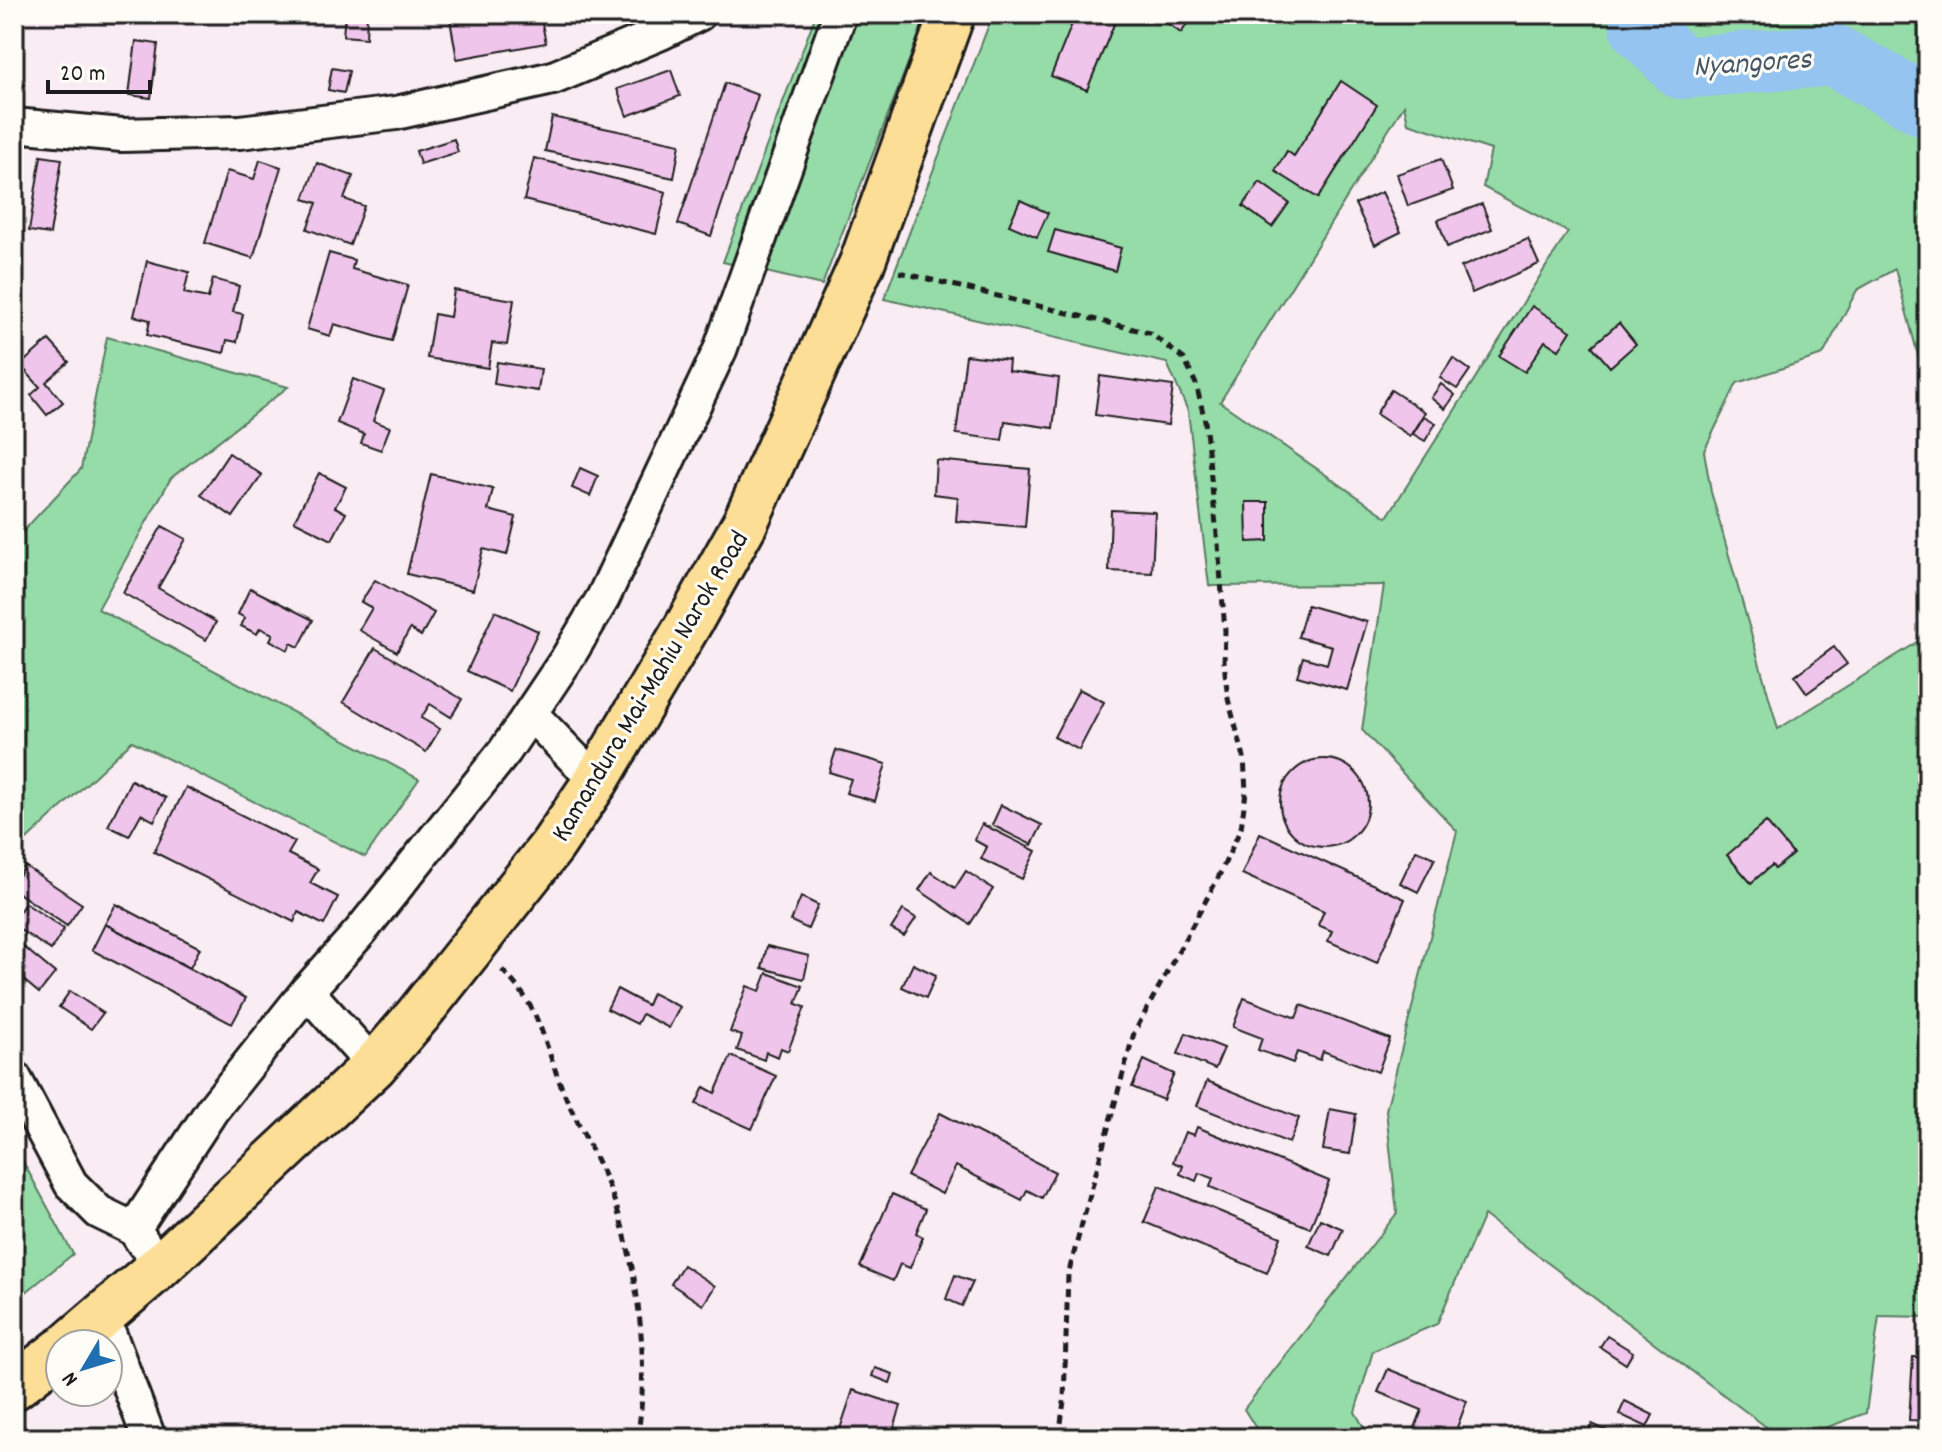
<svg xmlns="http://www.w3.org/2000/svg" width="1942" height="1452" viewBox="0 0 1942 1452" font-family="Dekko,sans-serif">
	<style>
		.green { fill: #96dca9; stroke: #597c62; stroke-width: 2; fill-rule: evenodd }
		.lines { fill: none; stroke-linecap: round; stroke-linejoin: round }
		.river { stroke: #94c4ef; stroke-width: 62 }
		.building { fill: #f0c5eb; stroke: #1c1c1c; stroke-width: 2 }
		.street-casing { stroke: #1c1c1c; stroke-width: 38 }
		.highway-casing { stroke: #1c1c1c; stroke-width: 50 }
		.path { stroke: #1c1c1c; stroke-width: 5; stroke-dasharray: 8 6; stroke-linecap: butt }
		.street { stroke: #fdfcf7; stroke-width: 32 }
		.highway { stroke: #fdde96; stroke-width: 44 }
		.labels { text-anchor: middle; stroke-width: 6; stroke-linejoin: round; paint-order: stroke }
		.street-label { font-size: 28px; fill: #1c1c1c; stroke: #fdfcf7 }
		.water-label { font-size: 30px; font-style: italic; fill: #465766; stroke: #fdfcf7 }
	</style>
	<rect width="100%" height="100%" fill="#f9ecf3"/>
	<filter id="ink" filterUnits="userSpaceOnUse"><feTurbulence type="fractalNoise" baseFrequency=".0125" numOctaves="2"/><feDisplacementMap in="SourceGraphic" scale="16" xChannelSelector="R" yChannelSelector="G"/><feConvolveMatrix kernelMatrix="1 2 1 2 8 2 1 2 1" color-interpolation-filters="sRGB"/></filter>
	<g filter="url(#ink)">
		<g class="green">
			<path d="M816,14H927L822,285L723,262Z"/>
			<path d="M993,14H1928V393L1895,269L1857,290L1823,355L1737,383L1704,451L1711,492L1778,729L1913,645L1928,632V1317L1879,1316L1866,1413L1798,1438H1781L1484,1215L1437,1324L1373,1351L1355,1412L1370,1438H1262L1244,1409L1397,1213L1386,1110L1457,831L1362,730L1384,585L1209,586L1188,411L1167,363L884,299ZM1404,105L1408,123L1491,150L1483,187L1568,232L1387,517L1220,402Z"/>
			<path d="M107,337L288,387L171,478L98,609L419,779L365,857L132,741L14,852V541L81,469Z"/>
			<path d="M14,1145L73,1254L14,1302Z"/>
		</g>
		<g class="lines">
			<path class="river" d="M1642,14L1641,28L1681,68L1833,55L1928,107"/>
		</g>
		<g class="building">
			<path d="M345,14H367L366,38L343,36Z"/>
			<path d="M449,14H540L546,43L457,59Z"/>
			<path d="M1076,14H1110L1117,17L1087,90L1051,76Z"/>
			<path d="M1162,14H1194L1181,33L1160,18Z"/>
			<path d="M136,41L158,44L151,98L129,95Z"/>
			<path d="M332,68L349,71L344,93L328,90Z"/>
			<path d="M671,70L680,96L627,116L617,89Z"/>
			<path d="M1341,81L1377,105L1318,198L1275,171L1287,151L1294,156Z"/>
			<path d="M725,83L758,95L711,236L678,224Z"/>
			<path d="M552,117L680,144L674,178L545,151Z"/>
			<path d="M454,139L458,152L420,164L416,151Z"/>
			<path d="M41,156L62,159L50,234L29,231Z"/>
			<path d="M534,158L666,192L656,234L524,200Z"/>
			<path d="M1441,159L1453,190L1408,206L1397,174Z"/>
			<path d="M260,160L281,167L253,258L205,243L227,171L254,179Z"/>
			<path d="M317,163L353,176L344,199L364,206L350,245L307,229L317,203L304,199Z"/>
			<path d="M1260,182L1289,203L1272,227L1243,206Z"/>
			<path d="M1382,192L1401,232L1375,245L1355,204Z"/>
			<path d="M1020,200L1048,213L1037,237L1009,225Z"/>
			<path d="M1482,204L1492,229L1447,247L1438,220Z"/>
			<path d="M1055,230L1121,248L1115,271L1048,252Z"/>
			<path d="M1528,239L1539,264L1472,293L1461,267Z"/>
			<path d="M329,253L354,260L352,269L408,285L392,341L334,324L330,336L307,329Z"/>
			<path d="M147,261L189,272L184,293L208,298L213,279L239,286L233,312L243,314L237,342L227,340L224,353L147,335L150,320L134,316Z"/>
			<path d="M14,272H21L17,308H14Z"/>
			<path d="M454,290L514,300L507,345L492,343L488,368L427,358L434,314L450,317Z"/>
			<path d="M1532,306L1571,331L1559,350L1545,341L1525,372L1499,356Z"/>
			<path d="M1619,323L1636,344L1610,367L1592,346Z"/>
			<path d="M49,340L69,362L46,382L63,402L47,415L31,395L40,387L20,365Z"/>
			<path d="M966,355L1009,360L1008,371L1059,378L1053,428L1005,421L1002,440L956,434Z"/>
			<path d="M1453,358L1470,370L1457,389L1440,378Z"/>
			<path d="M497,362L541,369L538,391L494,384Z"/>
			<path d="M1100,376L1173,386L1168,425L1095,415Z"/>
			<path d="M353,379L384,391L373,421L390,427L381,450L361,443L364,434L337,423Z"/>
			<path d="M1441,384L1455,395L1445,409L1431,398Z"/>
			<path d="M1391,390L1425,412L1410,436L1376,414Z"/>
			<path d="M1424,416L1436,423L1425,441L1413,434Z"/>
			<path d="M229,453L262,475L233,517L201,495Z"/>
			<path d="M936,460L1030,469L1025,527L956,521L958,497L934,494Z"/>
			<path d="M580,468L598,476L590,496L572,488Z"/>
			<path d="M14,469H17L19,493H14Z"/>
			<path d="M319,473L346,487L335,507L346,513L332,540L294,521Z"/>
			<path d="M431,474L493,489L488,510L516,517L507,555L483,549L473,590L407,574Z"/>
			<path d="M1246,502H1268V541L1247,542Z"/>
			<path d="M1111,510L1155,512L1152,573L1109,571Z"/>
			<path d="M162,526L186,539L158,588L216,622L206,640L123,593Z"/>
			<path d="M375,580L434,613L421,636L410,629L397,652L359,630L372,608L361,602Z"/>
			<path d="M250,588L313,620L299,647L291,643L288,650L270,640L273,634L260,628L257,634L241,626L245,618L238,614Z"/>
			<path d="M1307,605L1367,622L1347,690L1297,676L1303,657L1327,664L1332,646L1298,637Z"/>
			<path d="M495,611L538,631L510,691L467,671Z"/>
			<path d="M1834,647L1847,664L1807,693L1795,676Z"/>
			<path d="M375,648L462,699L451,717L430,704L421,718L440,729L426,752L343,702Z"/>
			<path d="M1079,689L1104,702L1079,750L1054,737Z"/>
			<path d="M836,750L886,764L875,801L846,793L851,779L829,772Z"/>
			<circle cx="1324" cy="803" r="44"/>
			<path d="M131,780L166,798L154,821L141,814L129,836L108,826Z"/>
			<path d="M186,787L295,842L288,854L318,869L310,883L338,897L324,925L298,912L294,922L154,852Z"/>
			<path d="M1001,805L1042,825L1032,845L992,825Z"/>
			<path d="M1766,822L1793,854L1775,869L1772,865L1751,883L1727,855Z"/>
			<path d="M982,824L1036,851L1022,879L981,859L987,847L974,840Z"/>
			<path d="M1260,833L1405,899L1377,963L1328,941L1332,931L1318,925L1324,911L1242,874Z"/>
			<path d="M1416,850L1435,858L1418,892L1400,883Z"/>
			<path d="M25,866L82,904L67,926L14,890V884Z"/>
			<path d="M966,871L993,889L970,924L919,890L931,872L955,888Z"/>
			<path d="M801,897L818,905L808,929L791,921Z"/>
			<path d="M25,903L64,929L51,950L14,926V920Z"/>
			<path d="M116,904L200,948L190,968L105,924Z"/>
			<path d="M903,910L916,918L904,936L891,929Z"/>
			<path d="M105,924L246,998L232,1024L92,950Z"/>
			<path d="M14,939L55,973L39,993L14,972Z"/>
			<path d="M767,946L809,956L804,979L762,968Z"/>
			<path d="M913,964L936,975L926,998L902,987Z"/>
			<path d="M767,973L803,986L796,1004L805,1007L788,1051L781,1048L778,1057L766,1052L764,1060L737,1050L742,1036L730,1032L747,986L760,991Z"/>
			<path d="M617,989L647,1005L652,993L680,1007L669,1028L642,1014L637,1024L607,1009Z"/>
			<path d="M70,991L103,1013L91,1029L59,1007Z"/>
			<path d="M1244,998L1296,1018L1301,1005L1390,1039L1378,1072L1323,1051L1320,1060L1297,1052L1293,1063L1258,1050L1262,1038L1233,1027Z"/>
			<path d="M1186,1033L1224,1048L1215,1069L1178,1054Z"/>
			<path d="M731,1056L776,1076L752,1129L696,1104L704,1087L715,1093Z"/>
			<path d="M1144,1060L1174,1074L1163,1100L1132,1087Z"/>
			<path d="M1207,1081L1299,1118L1289,1143L1197,1106Z"/>
			<path d="M1330,1109L1356,1114L1350,1154L1323,1150Z"/>
			<path d="M940,1113L1055,1172L1042,1198L1027,1190L1022,1200L956,1166L942,1194L907,1176Z"/>
			<path d="M1197,1127L1329,1181L1310,1228L1210,1187L1213,1178L1199,1173L1196,1181L1180,1174L1183,1166L1173,1162L1185,1132L1194,1135Z"/>
			<path d="M1159,1186L1281,1237L1267,1273L1144,1222Z"/>
			<path d="M892,1194L926,1209L916,1233L923,1237L910,1268L900,1264L893,1281L860,1267Z"/>
			<path d="M1320,1219L1343,1229L1331,1256L1308,1246Z"/>
			<path d="M683,1265L715,1286L703,1305L671,1284Z"/>
			<path d="M955,1275L973,1282L962,1306L946,1299Z"/>
			<path d="M1607,1336L1633,1352L1626,1364L1600,1347Z"/>
			<path d="M1913,1357L1928,1358V1421L1909,1420Z"/>
			<path d="M875,1368L893,1374L890,1383L872,1376Z"/>
			<path d="M1388,1369L1467,1401L1453,1438H1411L1422,1410L1378,1392Z"/>
			<path d="M853,1390L901,1406L891,1438H837Z"/>
			<path d="M1625,1401L1653,1415L1647,1427L1619,1414Z"/>
			<path d="M1592,1424L1612,1433L1610,1438H1586Z"/>
		</g>
		<g class="lines">
			<defs>
				<g id="street">
					<path d="M14,125L122,135L240,132L396,113L553,78L661,33L699,14"/>
					<path d="M531,714L596,781"/>
					<path d="M307,991L374,1066"/>
					<path d="M14,1077L71,1184L99,1212L134,1229L144,1244"/>
					<path d="M134,1229L212,1110L307,991L360,932L505,751L568,657L603,598L720,350L840,14"/>
					<path d="M103,1317L149,1438"/>
				</g>
				<g id="highway">
					<path d="M69,1344L159,1267L374,1066L418,1015L552,846L596,781L691,620L745,523L862,263L952,14"/>
					<path d="M14,1387L60,1351"/>
				</g>
			</defs>
			<use href="#street" class="street-casing"/>
			<use href="#highway" class="highway-casing"/>
			<g class="path">
				<path d="M899,272L1150,333L1184,359L1196,384L1205,421L1218,544L1225,631L1224,663L1228,699L1244,757L1246,792L1241,828L1218,878L1134,1033L1068,1275L1064,1401L1059,1438"/>
				<path d="M502,970C509,977 516,985 522,993C542,1020 549,1057 562,1088C576,1122 595,1153 609,1187C637,1256 651,1364 637,1438"/>
			</g>
			<use href="#street" class="street"/>
			<use href="#highway" class="highway"/>
		</g>
	</g>
	<g class="labels">
		<g class="street-label">
			<text transform="translate(648 685) rotate(-59)" y="10">Kamandura Mai-Mahiu Narok Road</text>
		</g>
		<g class="water-label">
			<text transform="translate(1752 61) rotate(-4)" y="10">Nyangores</text>
		</g>
	</g>
	<rect width="1942" height="1452" fill="none" stroke="#fdfcf7" stroke-width="48"/>
	<rect x="24" y="24" width="1894" height="1404" fill="none" stroke="#1c1c1c" stroke-width="3" filter="url(#ink)"/>
	<g transform="translate(84 1368) rotate(232)"><circle r="38" fill="#fdfcf7" stroke="#a3a29f" stroke-width="2"/>
	<path d="M0-6L14 30L0 20L-14 30Z" fill="#1f6fb2"/>
	<text y="-12" font-size="22" font-weight="bold" text-anchor="middle" fill="#1c1c1c">N</text>
	</g>
	<path d="M48 80v12h102v-12" fill="none" stroke="#1c1c1c" stroke-width="4"/>
	<text x="60" y="80" font-size="24" fill="#1c1c1c" stroke="#fdfcf7" stroke-width="6" paint-order="stroke">20 m</text>
</svg>
